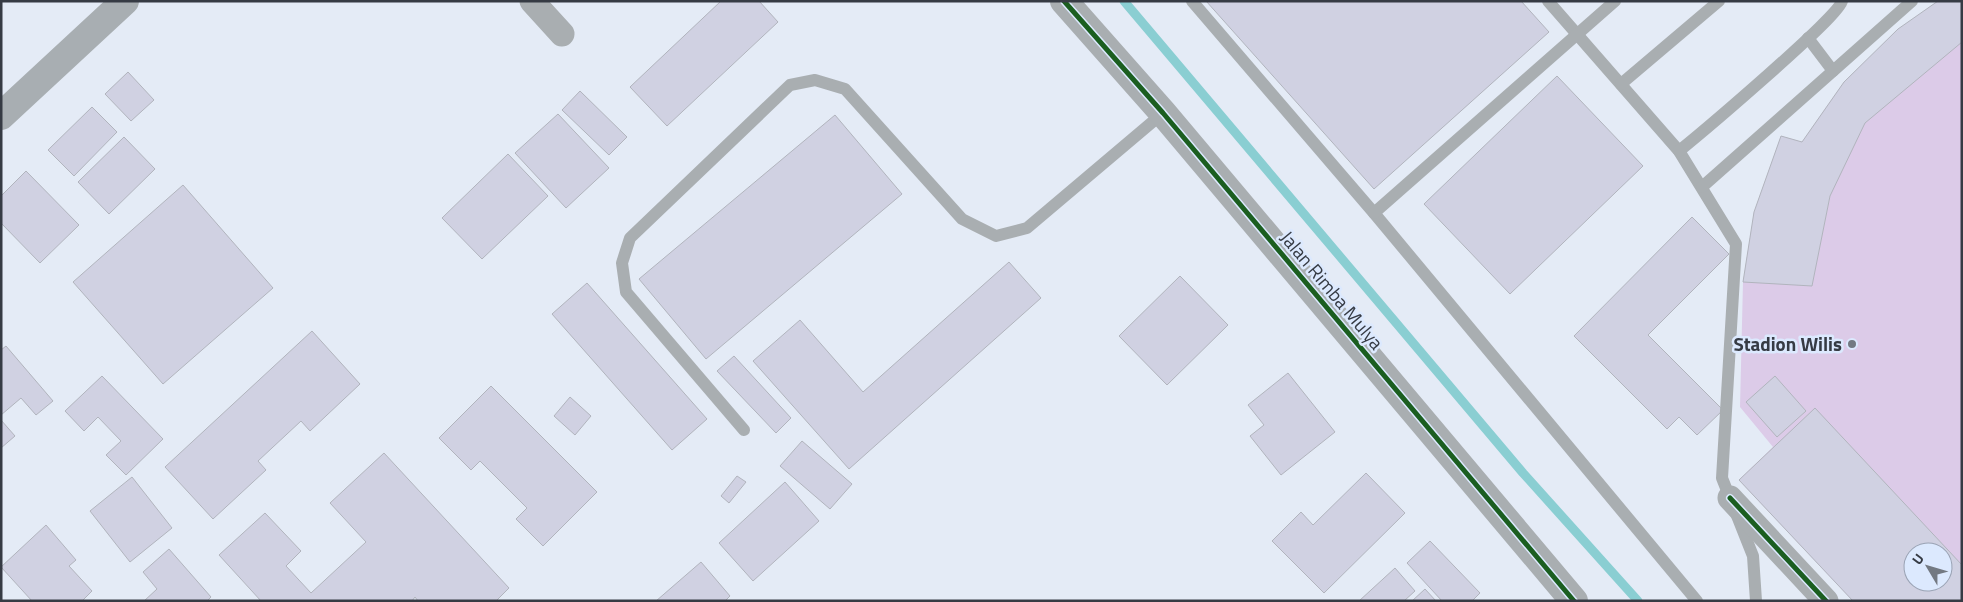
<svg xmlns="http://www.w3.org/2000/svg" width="1963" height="602" viewBox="0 0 1963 602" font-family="'Titillium Web',sans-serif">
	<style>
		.green { fill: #dccbe8; fill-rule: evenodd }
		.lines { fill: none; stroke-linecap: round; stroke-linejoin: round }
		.stream { stroke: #8aced2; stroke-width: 9 }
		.building { fill: #d0d1e2; stroke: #b1b4bd; fill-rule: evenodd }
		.service { stroke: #a9aeb1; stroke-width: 12 }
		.minor { stroke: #a9aeb1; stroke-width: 25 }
		.tertiary { stroke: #a9aeb1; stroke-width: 28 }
		.secondary { stroke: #a8aeb2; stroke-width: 28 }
		.cycleway-casing { stroke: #dce9fe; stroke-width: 8 }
		.cycleway { stroke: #1b5e20; stroke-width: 5 }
		.poi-dot { fill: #737982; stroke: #dce9fe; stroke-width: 2 }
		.labels { text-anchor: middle; stroke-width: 5; stroke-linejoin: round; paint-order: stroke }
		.street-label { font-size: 19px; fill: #363b44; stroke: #dce9fe }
		.poi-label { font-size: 19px; font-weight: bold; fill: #363b44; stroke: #dce9fe; text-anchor: end }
	</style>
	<rect width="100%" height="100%" fill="#e4ebf6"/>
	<path class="green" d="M1962,1V601H1853L1739,480L1773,447L1740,407L1743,282L1754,212L1781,136L1802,142L1844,82ZM1913,552H1943V582H1913Z"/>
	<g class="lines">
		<path class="stream" d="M1124,1L1523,473L1638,601"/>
	</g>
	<g class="building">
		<path d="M721,1H759L778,22L667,126L630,87Z"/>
		<path d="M1206,1H1521L1549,32L1374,189Z"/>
		<path d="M1938,1H1962V42L1865,123L1830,196L1812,286L1743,282L1754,212L1781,136L1802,142L1844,82L1898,29Z"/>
		<path d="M128,72L154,100L131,121L105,94Z"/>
		<path d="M1557,76L1643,166L1510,294L1424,204Z"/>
		<path d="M580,91L627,137L609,155L562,110Z"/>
		<path d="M92,107L117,132L74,176L48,150Z"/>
		<path d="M558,114L609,168L566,208L515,153Z"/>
		<path d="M835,115L902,194L706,359L639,279Z"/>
		<path d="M124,137L155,169L109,214L78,182Z"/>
		<path d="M508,154L548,196L482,259L442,218Z"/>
		<path d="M26,171L79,225L40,263L1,223V196Z"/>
		<path d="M183,185L273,288L163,384L73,282Z"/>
		<path d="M1692,217L1729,254L1648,335L1723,410L1697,435L1679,417L1667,429L1574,336Z"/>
		<path d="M1009,262L1041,298L849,469L753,361L800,320L863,392Z"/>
		<path d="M1180,276L1228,325L1167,385L1119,336Z"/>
		<path d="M587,283L707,419L672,450L552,314Z"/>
		<path d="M312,331L360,384L310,431L301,421L258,461L266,470L213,519L165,467Z"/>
		<path d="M6,346L53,401L36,415L21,398L1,415V350Z"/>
		<path d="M734,356L791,418L776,433L717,371Z"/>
		<path d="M1288,373L1335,432L1281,475L1250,436L1264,425L1248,405Z"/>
		<path d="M102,376L163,439L126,475L106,455L121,441L98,417L84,431L65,411Z"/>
		<path d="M1775,376L1806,411L1777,437L1746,402Z"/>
		<path d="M491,386L597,492L543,546L516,519L527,508L480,461L471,470L439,438Z"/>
		<path d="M570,397L591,416L575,435L554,416Z"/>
		<path d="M1815,408L1962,565V601H1853L1739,480ZM1913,552H1943V582H1913Z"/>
		<path d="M1,420L15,436L1,448Z"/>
		<path d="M802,441L852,484L830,509L780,466Z"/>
		<path d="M384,453L509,588L496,601H418L415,597L412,601H261L219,555L265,513L301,551L286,566L311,593L366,542L330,503Z"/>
		<path d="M1366,473L1405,513L1324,593L1272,541L1301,512L1313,525Z"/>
		<path d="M737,476L746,482L729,503L721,496Z"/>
		<path d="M132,477L172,528L130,562L90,511Z"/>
		<path d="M785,482L819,521L753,581L719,543Z"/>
		<path d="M46,525L76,560L69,566L92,591L82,601H32L1,567Z"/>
		<path d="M1430,541L1480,593L1472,601H1442L1407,563Z"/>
		<path d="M169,549L211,597L207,601H144L157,589L143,572Z"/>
		<path d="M701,562L730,596L725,601H656Z"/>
		<path d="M1395,568L1415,591L1404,601H1359Z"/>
		<path d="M1425,589L1436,601H1412Z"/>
	</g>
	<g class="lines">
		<g class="service">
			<path d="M1192,1L1374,213L1697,601"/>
			<path d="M1548,1L1679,151L1736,244L1722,478L1753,556L1756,601"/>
			<path d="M1808,38L1833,71"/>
			<path d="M1621,84L1719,1"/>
			<path d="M1679,151C1700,134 1842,14 1842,1"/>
			<path d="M1702,187L1912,1"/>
			<path d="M1374,213L1615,1"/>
			<path d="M744,430L626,292L622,263L630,238L790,85L815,80L845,89L962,219L996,236L1027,228L1163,113"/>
		</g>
		<g class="minor">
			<path d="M532,1L562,34"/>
			<path d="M1730,498L1826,601"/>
		</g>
		<path class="tertiary" d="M1064,1L1163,113L1574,601"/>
		<path class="secondary" d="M1,116L125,1"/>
		<defs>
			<g id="cycleway">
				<path d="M1064,1L1163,113L1574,601"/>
				<path d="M1730,498L1826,601"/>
			</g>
		</defs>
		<use href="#cycleway" class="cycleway-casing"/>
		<use href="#cycleway" class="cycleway"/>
	</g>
	<circle class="poi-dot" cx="1852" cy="344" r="5"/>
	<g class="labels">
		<g class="street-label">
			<text transform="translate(1332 290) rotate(50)" y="7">Jalan Rimba Mulya</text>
		</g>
		<g class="poi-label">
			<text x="1842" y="351">Stadion Wilis</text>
		</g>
	</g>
	<rect width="1963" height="602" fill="none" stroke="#363b44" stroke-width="5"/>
	<g transform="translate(1928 567) rotate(308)"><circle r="24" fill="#dce9fe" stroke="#9aa3b4"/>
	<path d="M0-4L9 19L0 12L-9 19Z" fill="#737982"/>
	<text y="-8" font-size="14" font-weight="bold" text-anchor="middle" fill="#363b44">U</text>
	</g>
</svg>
